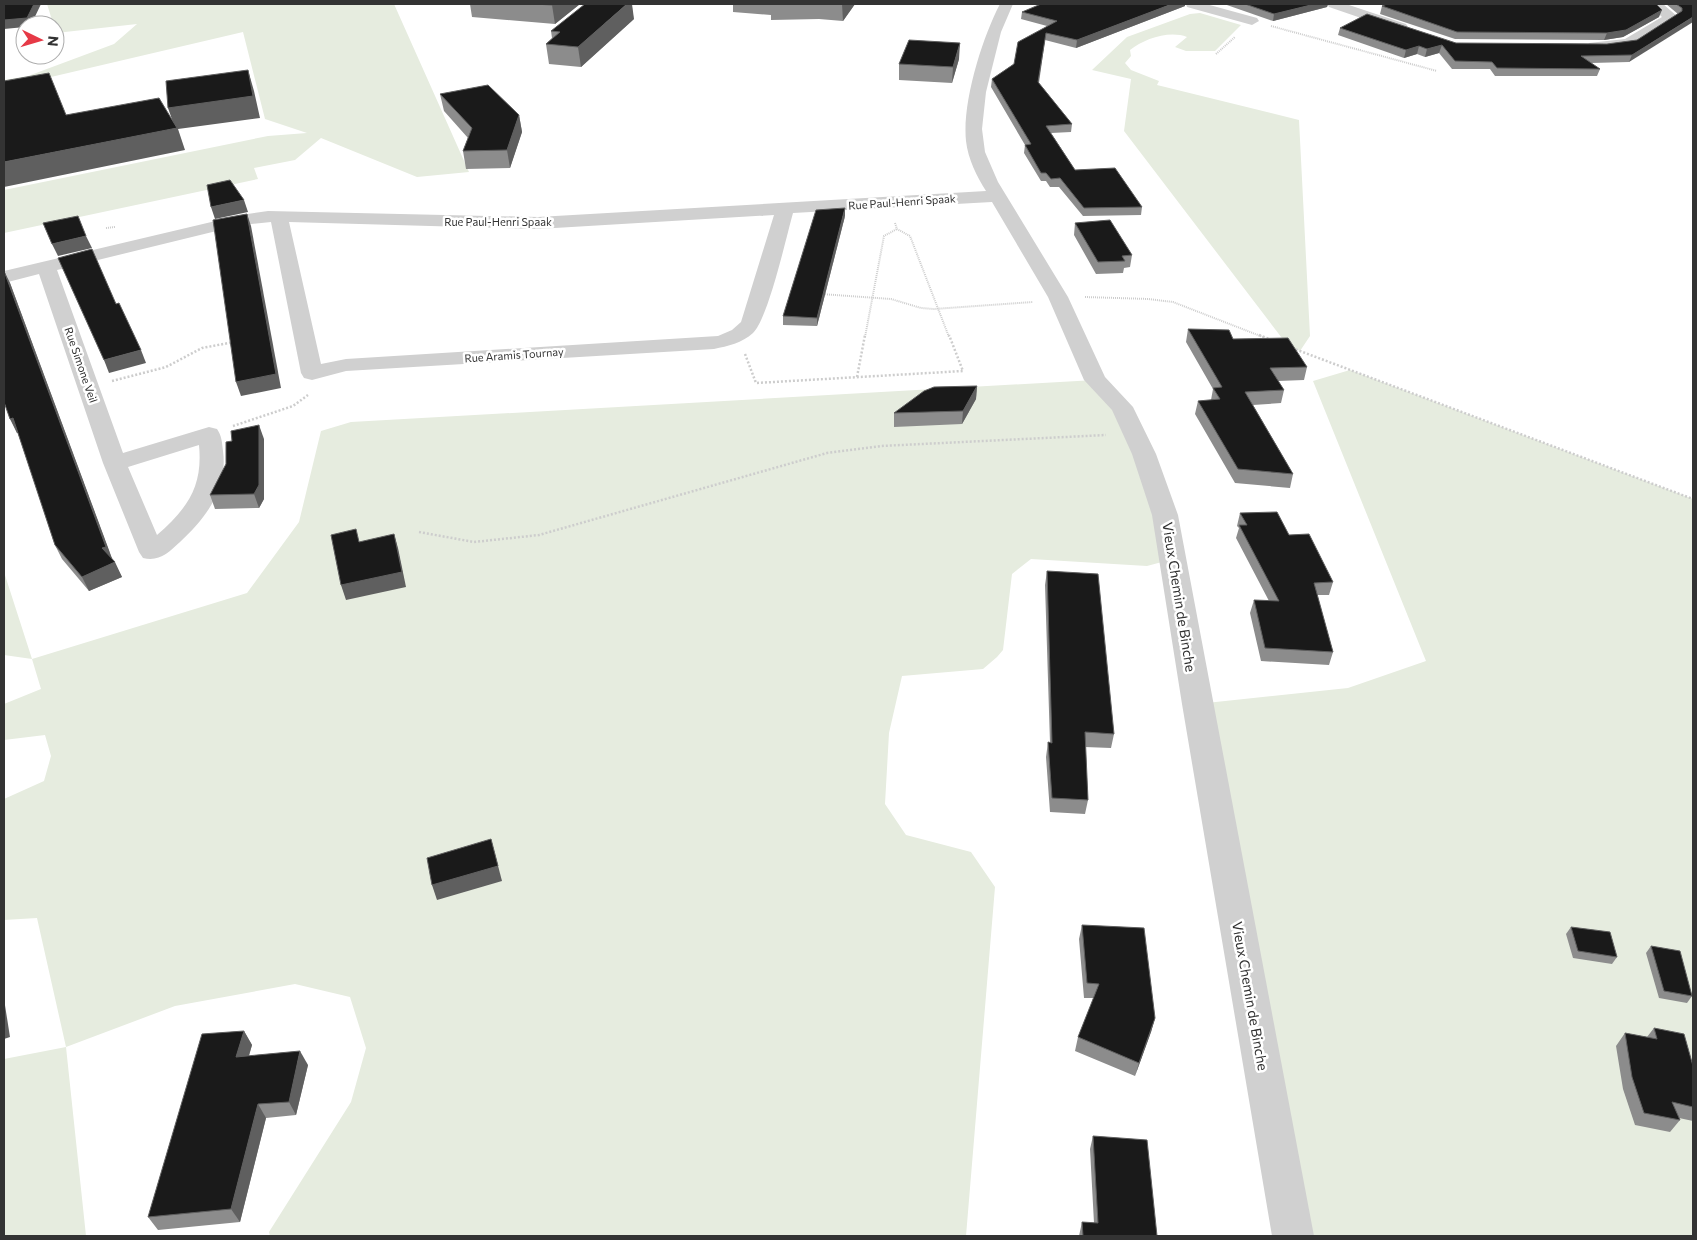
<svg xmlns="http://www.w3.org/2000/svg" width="1697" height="1240" viewBox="0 0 1697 1240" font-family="Commissioner,sans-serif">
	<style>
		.green { fill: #e6ecdf }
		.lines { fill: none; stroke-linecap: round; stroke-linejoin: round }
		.path-far1 { stroke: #cdcdcd; stroke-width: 2; stroke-dasharray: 1 1; stroke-linecap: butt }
		.path { stroke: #cdcdcd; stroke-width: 2.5; stroke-dasharray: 2 2; stroke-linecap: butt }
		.minor { fill: #d0d0d0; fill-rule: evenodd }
		.wall { fill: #8c8c8c }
		.shaded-wall { fill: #5f5f5f }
		.building { fill: #1a1a1a; stroke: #5f5f5f }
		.labels { text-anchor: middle; stroke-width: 5; stroke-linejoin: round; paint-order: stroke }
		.far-street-label { font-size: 11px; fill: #333; stroke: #fff }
		.street-label { font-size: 14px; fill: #333; stroke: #fff }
	</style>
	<rect width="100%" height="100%" fill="#fff"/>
	<g class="green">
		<path d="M47,4H394L469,172L417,177L321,138L295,160L254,168L258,179L4,233V190L268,136L307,133L265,119L243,32L4,88V80L28,76L114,44L137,24L56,33Z"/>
		<path d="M1200,13L1241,25L1215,51H1186L1175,47L1187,37C1169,30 1144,39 1130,50L1131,56L1125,63L1131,70L1159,81L1157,85L1299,120L1310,336L1300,351L1288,346L1124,131L1131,79L1092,70L1127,37L1190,14Z"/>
		<path d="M1350,370L1693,499V1236H1293L1197,704L1348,688L1426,661L1313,381Z"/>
		<path d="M1095,380L1122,407L1173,559L1147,566L1031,559L1012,574L1003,650L997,657L983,669L902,676L889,733L885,804L906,835L971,852L995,887L966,1236H270L269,1232L351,1102L366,1048L350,997L295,984L175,1006L66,1047L86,1236H4V1059L66,1047L37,918L4,920V799L44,781L51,756L45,735L4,740V704L41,689L32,659L4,655V572L32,659L247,593L299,522L321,431L351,422Z"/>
	</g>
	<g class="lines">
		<g class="path-far1">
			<path d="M1271,26L1437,71"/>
			<path d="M1216,54L1235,37"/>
			<path d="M895,223L897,229L910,236L949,337"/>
			<path d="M106,228L115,227"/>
			<path d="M821,294L891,299L921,308L934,309L1033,302"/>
			<path d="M1085,297L1148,299L1173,302L1263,337"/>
			<path d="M865,337L884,236L897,229"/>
		</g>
		<g class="path">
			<path d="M1259,335L1269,339"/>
			<path d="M1292,348L1693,499"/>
			<path d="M745,354L756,383L963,371L949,335"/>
			<path d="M857,377L865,335"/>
			<path d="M112,381L166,367L202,348L234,342"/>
			<path d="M233,426L293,406L308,395"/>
			<path d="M419,532L474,542L539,535L827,453L881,446L1106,435"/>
		</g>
		<g class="minor">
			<path d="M1000,4H1013L1001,32L986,92L982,129L985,152L998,182L1068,297L1105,377L1133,407L1156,454L1178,515L1314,1236H1272L1182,704L1152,515L1132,454L1112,410L1084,380L1048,297L992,202L793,213C786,238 768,319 753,333C742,343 728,346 714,349L346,371L312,380L304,378L301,373L271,222L241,225L57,270L123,453L209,427L217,429C222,436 222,443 223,451C228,489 206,518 180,542C168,553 159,562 143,558L139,552L103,463L39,274L4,283V271L241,215L268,211L538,217L986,191C977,177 968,159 966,141C962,103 982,38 1000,4ZM774,215L741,322L732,330L718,336L346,359L321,364L289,222L538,229ZM199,445C203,486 188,508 157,535L128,467Z"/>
			<path d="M1186,4H1206L1257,18L1259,21L1252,25L1187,7Z"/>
			<path d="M1327,4H1346L1406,24L1408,27L1401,31L1396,30L1329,7Z"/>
			<path d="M1649,4H1663L1678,17L1633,46L1594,50L1589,49L1587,46L1589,43L1625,39L1662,17Z"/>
		</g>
	</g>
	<g class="wall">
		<path d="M470,4H580L555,24L472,17Z"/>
		<path d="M733,4H855L843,21L819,19L771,20V15L733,12Z"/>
		<path d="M1224,4H1328L1327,7L1273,21Z"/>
		<path d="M1666,4H1693L1629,62L1591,63L1600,69L1597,76H1495L1490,69H1452L1439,53L1425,57L1417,54L1404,58L1338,35L1340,28L1456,43L1607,44L1637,40L1678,14Z"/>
		<path d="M1185,6L1076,48L1045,40L1039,83L1072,124L1071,132L1051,133L1075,170L1142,207L1141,215L1083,216L1059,187H1050L1046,181H1041L1024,153L1025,145L991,87L992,79L1014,64L1047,26L1021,19L1022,12Z"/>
		<path d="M1382,6L1659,17L1623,37L1604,40L1455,39L1380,14Z"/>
		<path d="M634,19L581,67L549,64L546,44L552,38L551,31Z"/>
		<path d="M959,59L952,83L899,80V64Z"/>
		<path d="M440,94L519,115L522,132L510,168L466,169L463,151L468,138L444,111Z"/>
		<path d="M845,216L817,326L783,325V316Z"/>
		<path d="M1075,223L1132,255L1130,267L1124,268L1123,273L1096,274L1074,235Z"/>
		<path d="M4,271L10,283L112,559L122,577L89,591L62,559L55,545L18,433H17L8,413Z"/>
		<path d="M1188,329L1233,339L1307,367L1304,380L1278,381L1284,390L1281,403L1253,405L1293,474L1290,488L1235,483L1195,414L1198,401L1211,400L1213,389L1186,342Z"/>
		<path d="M977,386L976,399L962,424L894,427V413Z"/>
		<path d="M264,439V499L259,508L215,509L210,495Z"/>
		<path d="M1240,513L1289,535L1333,582L1329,595H1317L1333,652L1329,665L1261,661L1250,613L1254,600L1269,601L1236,538L1239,528L1237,526Z"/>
		<path d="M1047,571L1114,734L1111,748L1085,747L1088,800L1085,814L1050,812L1046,757L1048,742L1050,743L1045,585Z"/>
		<path d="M1082,925L1155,1018L1151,1032L1135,1076L1075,1051L1078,1037L1094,998H1084L1079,939Z"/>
		<path d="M1571,927L1617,957L1612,964L1573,958L1566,934Z"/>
		<path d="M1651,946L1692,996L1687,1003L1659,998L1646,953Z"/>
		<path d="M1654,1028L1693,1066V1121L1679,1118L1680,1120L1670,1132L1635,1125L1623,1089L1616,1046L1625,1033L1647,1037Z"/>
		<path d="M244,1031L252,1045L249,1056L308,1065L296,1115L266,1118L240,1222L158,1230L148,1217Z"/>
		<path d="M1093,1136L1157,1236H1079L1082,1222L1094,1223L1090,1149Z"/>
	</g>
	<g class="shaded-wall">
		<path d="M34,4H41L31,25H25V27L4,29V20Z"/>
		<path d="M554,4H580L555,24L552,5Z"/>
		<path d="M627,4H632L634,19L581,67L578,47Z"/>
		<path d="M842,4H855L843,21Z"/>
		<path d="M1172,4H1185V6L1076,48L1077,40Z"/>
		<path d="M1315,4H1328L1327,7L1273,21L1274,14Z"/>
		<path d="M1662,10L1659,17L1623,37L1604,40L1607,33Z"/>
		<path d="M1693,17V22L1629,62L1632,55Z"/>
		<path d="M960,43L959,59L952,83L953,67Z"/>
		<path d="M1442,45L1439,53L1425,57L1427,49Z"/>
		<path d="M1419,46L1417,54L1404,58L1406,50Z"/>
		<path d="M248,70L254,91L260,118L178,129L185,150L4,187V162L175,128L168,108Z"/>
		<path d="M519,115L522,132L510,168L507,150Z"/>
		<path d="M244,200L248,212L215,219L211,207Z"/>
		<path d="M845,208V216L817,326V318Z"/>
		<path d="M247,214L251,226L281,388L241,396L236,382Z"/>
		<path d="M86,236L92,248L58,256L52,244Z"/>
		<path d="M4,271L10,283L113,561L102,548Z"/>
		<path d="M141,350L146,363L109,373L104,360Z"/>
		<path d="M977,386L976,399L962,424L963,411Z"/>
		<path d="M13,418L20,432L17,433L10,419Z"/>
		<path d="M259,425L264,439V499L259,508L254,494Z"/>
		<path d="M394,534L398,548L406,587L346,600L341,585Z"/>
		<path d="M115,562L122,577L89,591L82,577Z"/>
		<path d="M491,839L502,881L437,900L432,885Z"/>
		<path d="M4,999L10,1037L4,1039Z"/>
		<path d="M1155,1018L1151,1032L1135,1076L1139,1063Z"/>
		<path d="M244,1031L252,1045L244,1071L236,1057Z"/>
		<path d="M300,1051L308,1065L296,1115L289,1102Z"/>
		<path d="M258,1104L266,1118L240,1222L231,1209Z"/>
	</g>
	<g class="building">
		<path d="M4,4H34L27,18L4,20Z"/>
		<path d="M533,4H554L552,5Z"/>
		<path d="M585,4H627L578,47L546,44L560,32L551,31Z"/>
		<path d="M1041,4H1172L1077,40L1046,33L1038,82L1072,124L1046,126L1075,170L1115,168L1142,207L1084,208L1060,178L1051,179L1046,173H1041L1025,145L1031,144L992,79L1014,64L1018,42L1057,21L1022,12Z"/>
		<path d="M1245,4H1315L1274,14Z"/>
		<path d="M1387,4H1656L1662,10L1626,30L1607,33L1457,32L1382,6Z"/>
		<path d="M1676,4H1693V17L1632,55L1581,56L1600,69L1497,68L1492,62L1455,61L1442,45L1427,49L1419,46L1406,50L1340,28L1367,14L1456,43L1607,44L1637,40L1682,11V8Z"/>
		<path d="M909,40L960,43L953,67L899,64Z"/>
		<path d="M248,70L253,96L168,108L166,81Z"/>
		<path d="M49,73L66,115L159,98L177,128L4,162V81Z"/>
		<path d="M488,85L519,115L507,150L463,151L472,128L440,94Z"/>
		<path d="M230,180L244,200L211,207L207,185Z"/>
		<path d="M845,208L817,318L783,316L816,210Z"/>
		<path d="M247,214L276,374L236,382L213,220Z"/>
		<path d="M78,216L86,236L52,244L43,223Z"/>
		<path d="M1110,220L1132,255L1122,256L1125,261L1098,262L1075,223Z"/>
		<path d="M92,249L116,304L119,303L141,350L104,360L58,258Z"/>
		<path d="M4,271L106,547L102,548L115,562L82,577L55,545L13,418L10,419L4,402Z"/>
		<path d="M1188,329L1229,330L1233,339L1288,338L1307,367L1270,368L1284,390L1245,392L1293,474L1238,469L1198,401L1220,399L1213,388L1222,387Z"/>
		<path d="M977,386L963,411L894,413L924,391L934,387Z"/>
		<path d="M259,425V485L254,494L210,495L226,464V442L232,441L231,431Z"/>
		<path d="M1277,512L1289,535L1309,534L1333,582L1314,583L1333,652L1265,648L1254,600L1279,601L1239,525H1247L1240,513Z"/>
		<path d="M356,529L359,542L394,534L402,572L341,585L331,535Z"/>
		<path d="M1047,571L1098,574L1114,734L1085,732L1088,800L1052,798L1048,742L1052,743Z"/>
		<path d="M491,839L498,866L432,885L427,858Z"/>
		<path d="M1082,925L1144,928L1155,1018L1139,1063L1078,1037L1099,984L1087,983Z"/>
		<path d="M1571,927L1610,932L1617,957L1578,951Z"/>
		<path d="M1651,946L1680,951L1692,996L1664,991Z"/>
		<path d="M1654,1028L1684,1034L1693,1066V1107L1672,1102L1680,1120L1644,1113L1632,1077L1625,1033L1657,1039Z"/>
		<path d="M244,1031L236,1057L300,1051L289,1102L258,1104L231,1209L148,1217L202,1034Z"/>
		<path d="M1093,1136L1147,1140L1157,1236H1083L1082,1222L1098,1223Z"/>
	</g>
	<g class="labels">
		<g class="far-street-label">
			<text transform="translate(902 202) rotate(-4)" y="4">Rue Paul-Henri Spaak</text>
			<text x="498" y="226">Rue Paul-Henri Spaak</text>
			<text transform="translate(514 355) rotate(-4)" y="4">Rue Aramis Tournay</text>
			<text transform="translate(81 365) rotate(71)" y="4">Rue Simone Veil</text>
		</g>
		<g class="street-label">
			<text transform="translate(1179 597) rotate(81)" y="5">Vieux Chemin de Binche</text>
			<text transform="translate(1250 996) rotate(80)" y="5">Vieux Chemin de Binche</text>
		</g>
	</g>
	<rect width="1697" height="1240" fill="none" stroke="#333333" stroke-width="10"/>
	<g transform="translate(40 40) rotate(95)"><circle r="24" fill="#ffffff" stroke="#adadad"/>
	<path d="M0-4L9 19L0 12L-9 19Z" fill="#e63946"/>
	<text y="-8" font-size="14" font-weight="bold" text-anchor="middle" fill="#333333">N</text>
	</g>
</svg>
